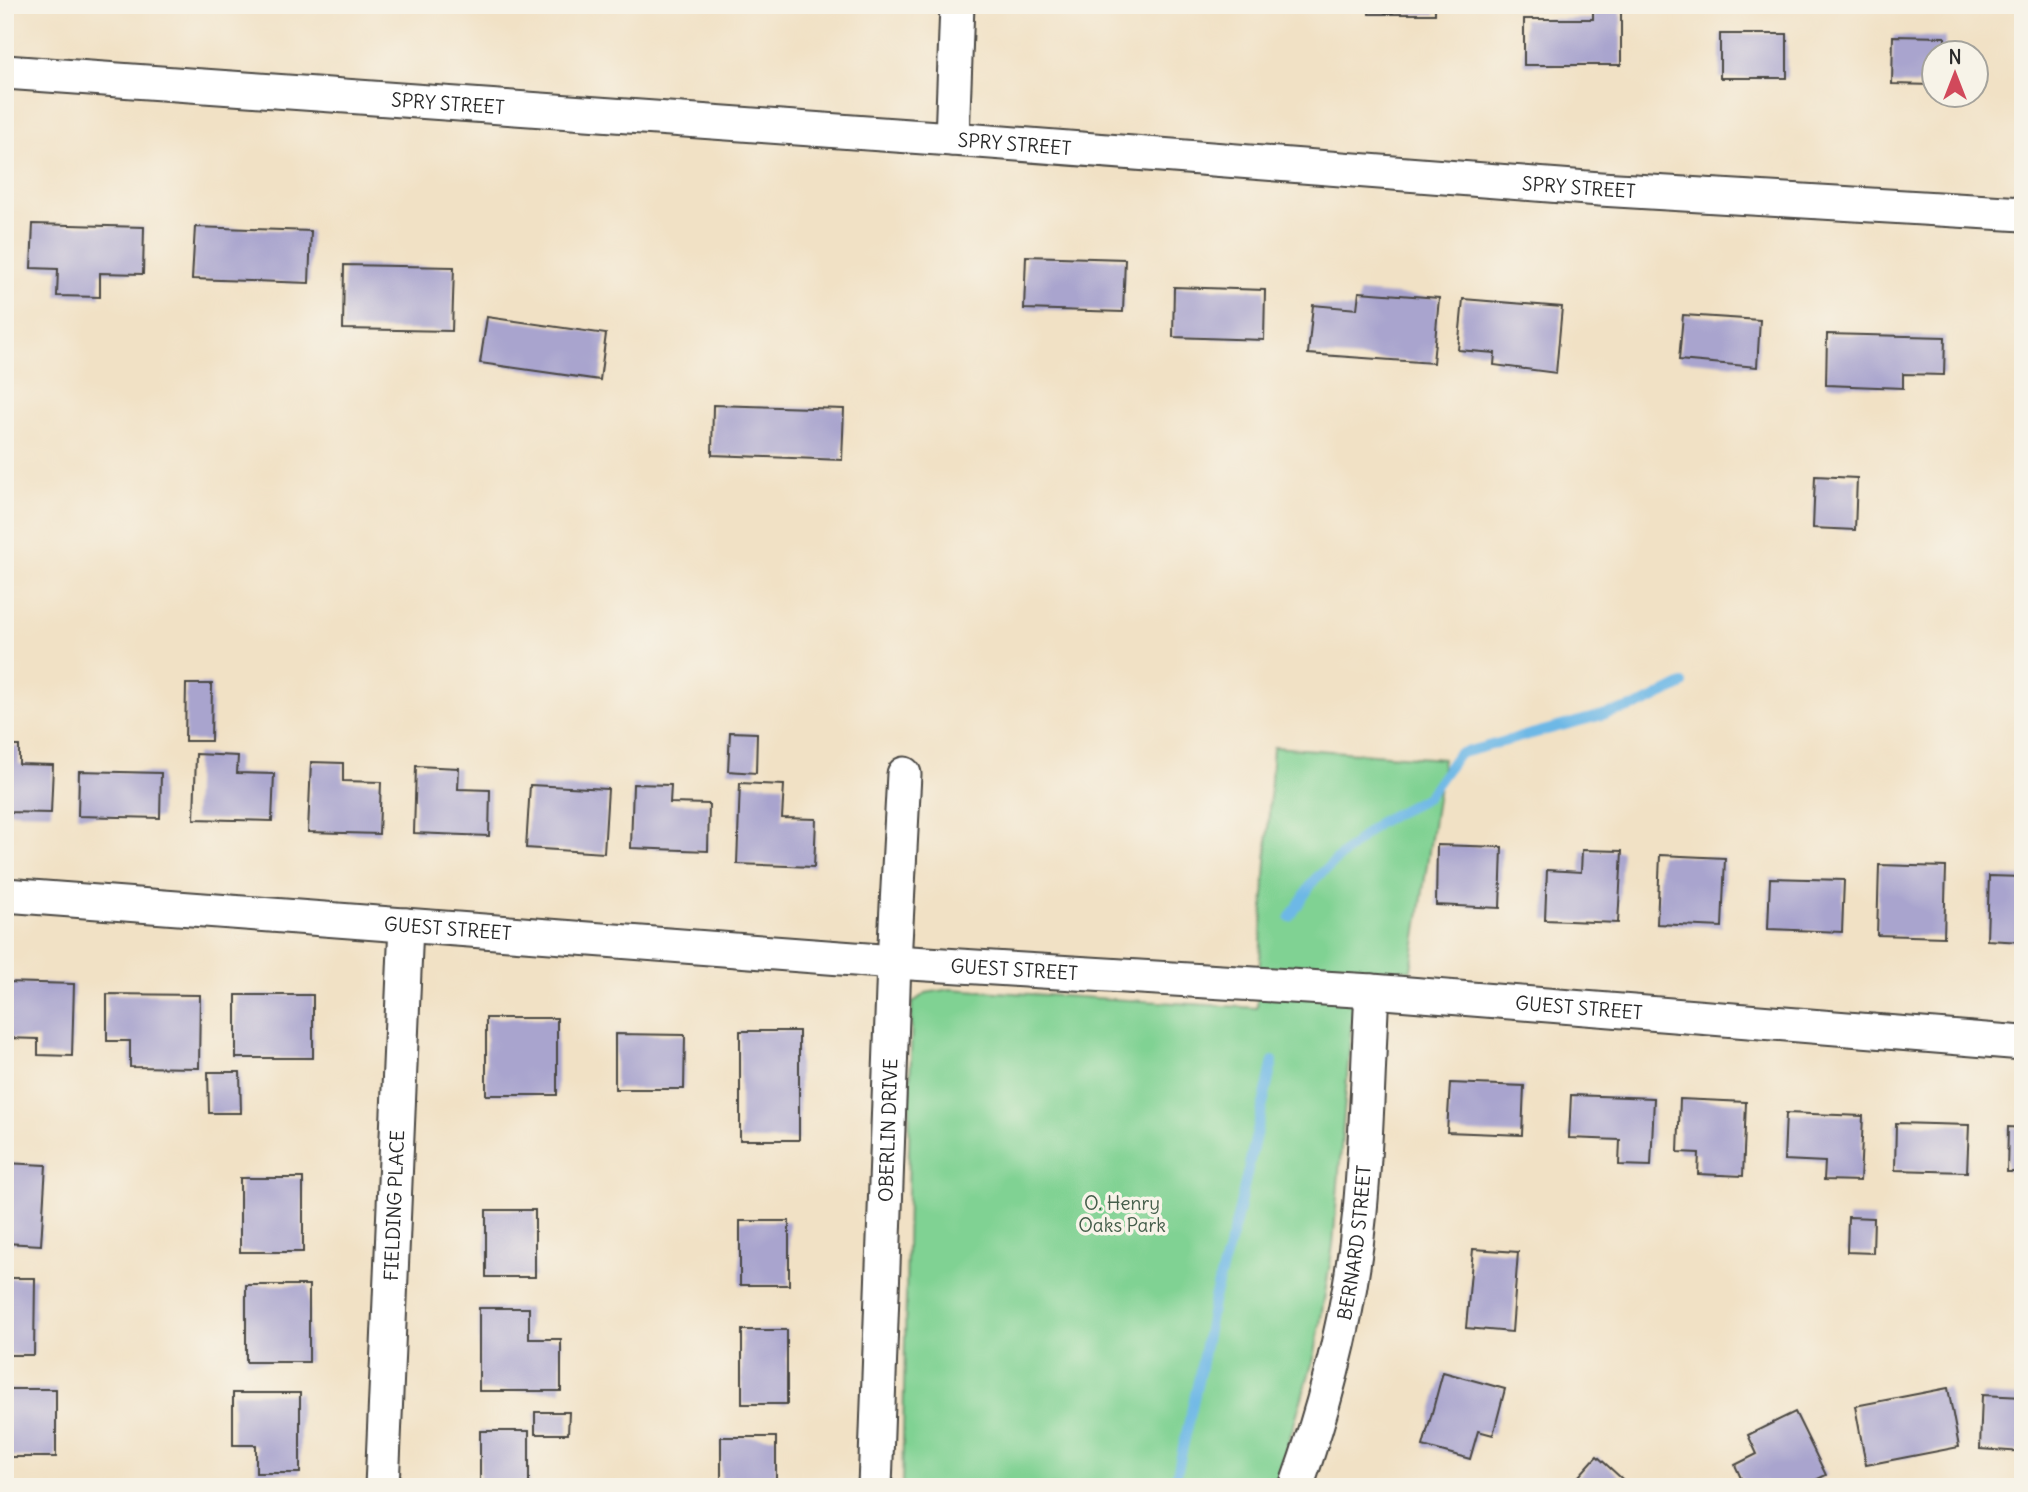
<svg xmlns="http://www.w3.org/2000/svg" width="2028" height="1492" viewBox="0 0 2028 1492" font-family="Delius,sans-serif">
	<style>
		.green { fill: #80d293; stroke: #567e5f; stroke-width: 2 }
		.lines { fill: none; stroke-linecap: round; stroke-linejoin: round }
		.stream { stroke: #6db8e6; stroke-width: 10 }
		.building { fill: #a9a4ce }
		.minor-casing { stroke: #494642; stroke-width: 37 }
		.minor { stroke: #fff; stroke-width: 33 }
		.labels { text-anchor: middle; stroke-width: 7; stroke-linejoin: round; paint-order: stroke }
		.street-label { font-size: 19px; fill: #2b2b2b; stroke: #f7f3e8 }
		.park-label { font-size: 19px; fill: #445d4a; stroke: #f7f3e8 }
	</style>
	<rect width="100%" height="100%" fill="#f7f3e8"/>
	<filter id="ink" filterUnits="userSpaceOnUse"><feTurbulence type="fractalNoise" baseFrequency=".0143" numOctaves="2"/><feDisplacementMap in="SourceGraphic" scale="14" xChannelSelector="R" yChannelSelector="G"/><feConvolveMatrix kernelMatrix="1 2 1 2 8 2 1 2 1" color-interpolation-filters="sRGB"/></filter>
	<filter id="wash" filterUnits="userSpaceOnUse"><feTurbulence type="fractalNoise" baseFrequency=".00686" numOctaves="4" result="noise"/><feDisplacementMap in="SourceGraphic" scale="28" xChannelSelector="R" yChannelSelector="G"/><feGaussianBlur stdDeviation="1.57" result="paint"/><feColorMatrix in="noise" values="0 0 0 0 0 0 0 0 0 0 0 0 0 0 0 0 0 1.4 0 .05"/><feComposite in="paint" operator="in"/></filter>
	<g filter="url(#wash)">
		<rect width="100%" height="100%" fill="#f1e1c5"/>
		<path class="green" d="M1273,747L1443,759L1411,970L1356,969L1333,1245L1315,1354L1275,1487H902L912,1003L926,993L950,989L1257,1008Z"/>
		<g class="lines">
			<g class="stream">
				<path d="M1290,917L1315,879L1378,823L1427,797L1458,754L1643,704L1683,684"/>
				<path d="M1174,1487L1199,1377L1214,1298L1236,1222L1273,1061"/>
			</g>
		</g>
		<g id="blocks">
			<g class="building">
				<rect x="1369" y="5" width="66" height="9"/>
				<path d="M1593,6H1621V65H1524V19H1593Z"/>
				<rect x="1720" y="34" width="67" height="44"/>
				<path d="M1893,36L1945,37V52H1934V85L1892,84Z"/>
				<path d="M33,224L144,227L143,274L100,273V297L57,296L58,269L31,268Z"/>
				<path d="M195,227L311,231L309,283L192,279Z"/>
				<path d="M1026,256L1125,259L1123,312L1024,309Z"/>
				<path d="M344,265L454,267L452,331L343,329Z"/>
				<path d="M1174,287L1265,290L1264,340L1173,337Z"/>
				<path d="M1359,292L1439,298L1433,363L1308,354L1313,305L1357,309Z"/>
				<path d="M1463,299L1562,307L1556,373L1494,365L1495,353L1458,350Z"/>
				<path d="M1683,315L1760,320L1757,367L1679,360Z"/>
				<path d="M487,317L606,334L600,380L480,363Z"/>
				<path d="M1827,334L1945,337L1944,375L1903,374V388L1826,385Z"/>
				<path d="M713,405L844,409L842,460L712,455Z"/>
				<path d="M1815,476L1857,478L1855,530L1813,528Z"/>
				<path d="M186,684H212L211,741H185Z"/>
				<path d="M730,732L757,733L756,773L728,771Z"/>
				<path d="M5,746H19V764L53,765L51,813L5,812Z"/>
				<path d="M196,754L238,756L237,773L274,774L272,821L194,819Z"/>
				<path d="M311,762L343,763V781L381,782L379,834L308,832Z"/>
				<path d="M416,766L459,768L458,789L490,790L489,836L414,833Z"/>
				<path d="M79,771L161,773L160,818L78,816Z"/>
				<path d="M740,783L784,785L782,818L816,819L814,867L737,864Z"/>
				<path d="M633,784L671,785L670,803L709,804L708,851L631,848Z"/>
				<path d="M530,785L608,789L604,853L526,848Z"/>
				<path d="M1437,845L1502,847L1500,908L1436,905Z"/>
				<path d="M1582,850L1622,851L1618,923L1545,920L1547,870L1581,872Z"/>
				<path d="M1660,855L1725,858L1722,927L1657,924Z"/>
				<path d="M1879,865L1946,867L1944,937L1877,935Z"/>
				<path d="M1989,876L2023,877V942L1987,940Z"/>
				<path d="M1770,878L1844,880L1842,932L1768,929Z"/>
				<path d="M5,982L74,984L72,1056L38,1055V1039L5,1038Z"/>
				<path d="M107,994L200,995L199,1068L130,1067V1041H107Z"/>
				<rect x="236" y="995" width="77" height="63"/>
				<rect x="486" y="1018" width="71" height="77"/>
				<rect x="740" y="1031" width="59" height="109"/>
				<path d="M615,1034L685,1035L684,1089H615Z"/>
				<path d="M208,1072H240L241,1113H209Z"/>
				<path d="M1450,1083L1524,1086L1522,1135L1447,1132Z"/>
				<path d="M1571,1095L1654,1098L1651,1166L1619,1165L1620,1140L1569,1138Z"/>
				<path d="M1680,1099L1746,1102L1743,1176L1698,1174L1699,1153L1678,1152Z"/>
				<path d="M1786,1113L1863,1116L1860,1181L1824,1180L1825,1162L1784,1160Z"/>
				<path d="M1896,1123L1969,1125L1967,1172L1895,1170Z"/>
				<path d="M2008,1127L2023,1128V1172H2007Z"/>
				<path d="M5,1163L46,1165L41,1245L5,1243Z"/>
				<rect x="240" y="1178" width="63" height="74"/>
				<rect x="486" y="1210" width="49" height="67"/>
				<path d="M1848,1217L1874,1218L1873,1253L1847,1252Z"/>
				<rect x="740" y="1221" width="49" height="64"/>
				<path d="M1473,1249L1518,1252L1512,1332L1466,1328Z"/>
				<path d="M5,1278H35L34,1355H5Z"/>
				<rect x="246" y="1285" width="63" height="77"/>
				<path d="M479,1308H529V1339H561V1391H479Z"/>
				<rect x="742" y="1330" width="45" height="74"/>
				<path d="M1443,1372L1505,1389L1493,1435L1478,1431L1470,1459L1423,1446Z"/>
				<path d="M1948,1388L1959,1447L1866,1465L1855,1406Z"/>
				<rect x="5" y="1389" width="51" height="68"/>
				<path d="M233,1393H300V1473H256V1445H233Z"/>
				<path d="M1982,1395L2023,1397V1452L1980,1449Z"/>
				<path d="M535,1412H569L568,1434H535Z"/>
				<path d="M1795,1412L1826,1475L1801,1487H1745L1735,1465L1757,1454L1748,1435Z"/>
				<rect x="480" y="1431" width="49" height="56"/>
				<rect x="721" y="1437" width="55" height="50"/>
				<path d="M1597,1456L1631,1487H1569Z"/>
				<path d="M1405,1480L1424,1486V1487H1402Z"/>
			</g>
		</g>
	</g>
	<g filter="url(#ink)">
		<use href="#blocks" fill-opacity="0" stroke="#494642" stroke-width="2"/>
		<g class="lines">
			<defs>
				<g id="minor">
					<path id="s1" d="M5,72L952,139L1600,189L2023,214"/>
					<path d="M952,139L957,5"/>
					<path id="s2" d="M5,895L894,962L1372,991L2023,1043"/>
					<path id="s3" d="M382,1487L406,925"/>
					<path id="s4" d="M875,1487L894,962L904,774"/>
					<path id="s5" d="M1296,1487C1328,1398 1351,1305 1360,1211C1367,1138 1368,1064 1372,991"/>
				</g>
			</defs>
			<use href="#minor" class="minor-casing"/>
			<use href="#minor" class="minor"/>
		</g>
	</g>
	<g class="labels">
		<g class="street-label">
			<text dy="7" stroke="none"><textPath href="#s1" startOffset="444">SPRY STREET</textPath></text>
			<text dy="7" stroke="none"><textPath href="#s1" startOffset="1012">SPRY STREET</textPath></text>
			<text dy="7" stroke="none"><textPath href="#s1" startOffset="1578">SPRY STREET</textPath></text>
			<text dy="7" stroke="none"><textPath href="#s2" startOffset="444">GUEST STREET</textPath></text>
			<text dy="7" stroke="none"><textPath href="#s2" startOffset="1012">GUEST STREET</textPath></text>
			<text dy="7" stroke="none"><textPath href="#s2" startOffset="1578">GUEST STREET</textPath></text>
			<text dy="7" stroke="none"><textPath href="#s4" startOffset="357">OBERLIN DRIVE</textPath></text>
			<text dy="7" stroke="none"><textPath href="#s3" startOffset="282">FIELDING PLACE</textPath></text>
			<text dy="7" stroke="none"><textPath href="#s5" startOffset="252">BERNARD STREET</textPath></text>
		</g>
		<g class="park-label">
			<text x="1122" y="1210">O. Henry<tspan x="1122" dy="22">Oaks Park</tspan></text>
		</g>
	</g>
	<rect width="2028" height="1492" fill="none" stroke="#f7f3e8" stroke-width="28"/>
	<g transform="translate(1955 74)"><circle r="33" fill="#f7f3e8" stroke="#a5a39c" stroke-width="2"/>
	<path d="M0-5L12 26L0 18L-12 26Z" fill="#d1495b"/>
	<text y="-10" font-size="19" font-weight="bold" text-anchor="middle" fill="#2b2b2b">N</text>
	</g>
</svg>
